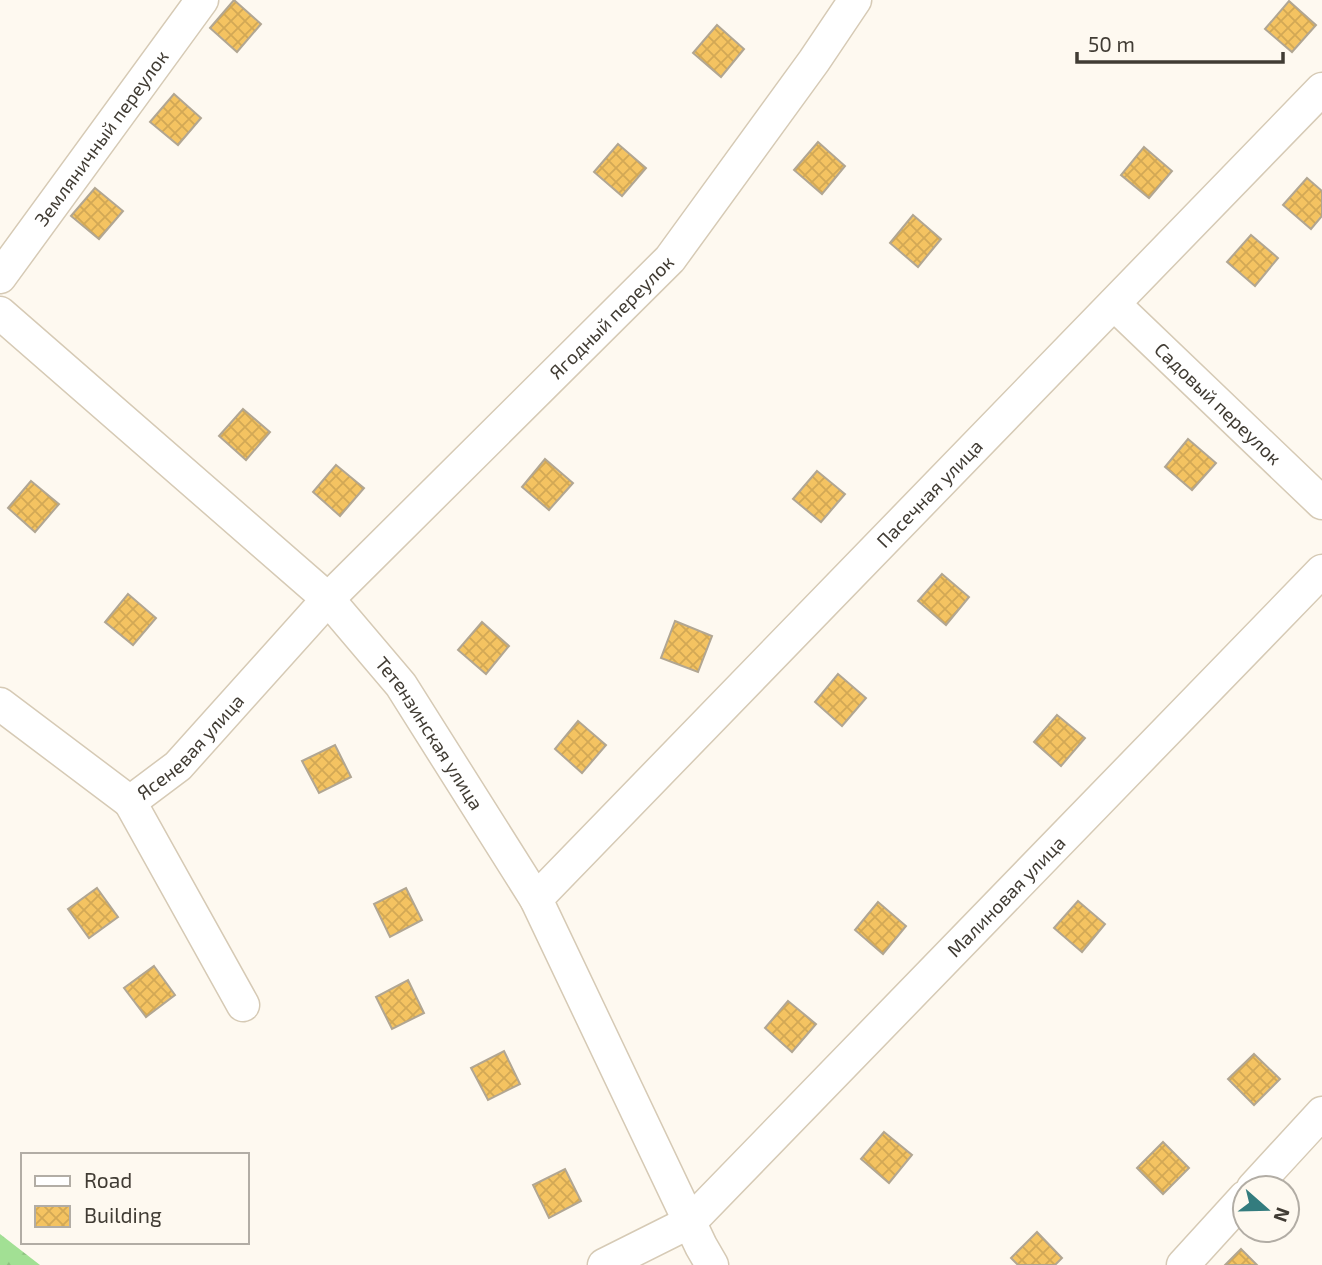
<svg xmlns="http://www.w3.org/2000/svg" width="1322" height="1265" viewBox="0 0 1322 1265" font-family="'Exo 2',sans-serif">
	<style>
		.forest { fill: url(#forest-firs) }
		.building { fill: url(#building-cross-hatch); stroke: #b1a692; stroke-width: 2 }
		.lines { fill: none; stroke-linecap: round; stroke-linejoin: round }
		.minor-casing { stroke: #d6cab5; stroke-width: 35 }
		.minor { stroke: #fff; stroke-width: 32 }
		.labels { text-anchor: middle; stroke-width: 5; stroke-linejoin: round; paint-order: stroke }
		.street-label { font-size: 19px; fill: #413c34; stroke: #fef9f0 }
	</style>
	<defs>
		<pattern id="forest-firs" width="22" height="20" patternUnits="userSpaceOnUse" patternTransform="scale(1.75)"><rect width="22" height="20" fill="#a2e094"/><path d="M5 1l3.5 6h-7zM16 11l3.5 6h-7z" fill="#8dc180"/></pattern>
		<pattern id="building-cross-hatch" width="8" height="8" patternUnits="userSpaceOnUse" patternTransform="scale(1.75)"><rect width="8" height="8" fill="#f4c361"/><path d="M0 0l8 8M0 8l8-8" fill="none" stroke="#d2a855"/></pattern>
	</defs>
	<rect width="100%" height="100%" fill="#fef9f0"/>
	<path class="forest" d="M0,1234L40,1265H0Z"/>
	<g class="building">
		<path d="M234,0L261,24L237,52L210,28Z"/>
		<path d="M1289,1L1316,25L1292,52L1265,29Z"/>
		<path d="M717,25L744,49L721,77L693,53Z"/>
		<path d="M174,94L201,118L178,145L150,122Z"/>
		<path d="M818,142L845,166L822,194L794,170Z"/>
		<path d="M618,144L646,168L622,196L594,172Z"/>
		<path d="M1144,147L1172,171L1149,198L1121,175Z"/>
		<path d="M1307,178L1322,191V216L1311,229L1283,205Z"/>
		<path d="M95,188L123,211L99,239L71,216Z"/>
		<path d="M913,215L941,239L918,267L890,243Z"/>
		<path d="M1251,235L1278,258L1255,286L1227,262Z"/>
		<path d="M243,409L270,432L246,460L219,436Z"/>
		<path d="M1188,439L1216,463L1192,490L1165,467Z"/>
		<path d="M545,459L573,483L549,510L522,487Z"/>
		<path d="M336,465L364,488L340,516L313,492Z"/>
		<path d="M817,471L845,494L821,522L793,499Z"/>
		<path d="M31,481L59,504L35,532L8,508Z"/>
		<path d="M942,574L969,597L946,625L918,601Z"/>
		<path d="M128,594L156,618L133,645L105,622Z"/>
		<path d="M675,621L712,636L698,672L661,658Z"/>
		<path d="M482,622L509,646L486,674L458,650Z"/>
		<path d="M838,674L866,698L842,726L815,702Z"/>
		<path d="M1057,715L1085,738L1061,766L1034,742Z"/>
		<path d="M578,721L606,745L582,773L555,749Z"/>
		<path d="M335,745L351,777L319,793L302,761Z"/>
		<path d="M97,888L118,917L89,938L68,909Z"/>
		<path d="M406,888L422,920L390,937L374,904Z"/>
		<path d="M1078,901L1105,924L1082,952L1054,928Z"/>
		<path d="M878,902L906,926L883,954L855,930Z"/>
		<path d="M154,966L175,995L146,1017L124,988Z"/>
		<path d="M408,980L424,1013L392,1029L376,997Z"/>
		<path d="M788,1001L816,1024L792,1052L765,1028Z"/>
		<path d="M504,1051L520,1084L488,1100L471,1068Z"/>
		<path d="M1254,1054L1280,1079L1254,1105L1228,1079Z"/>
		<path d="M884,1132L912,1155L889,1183L861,1159Z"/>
		<path d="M1163,1142L1189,1168L1163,1194L1137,1168Z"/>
		<path d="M565,1169L581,1201L549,1218L533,1185Z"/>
		<path d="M1037,1232L1062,1258L1055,1265H1018L1011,1258Z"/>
		<path d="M1241,1249L1257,1265H1225Z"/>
	</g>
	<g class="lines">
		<defs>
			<g id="minor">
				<path id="s1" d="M0,277L202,0"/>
				<path id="s2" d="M1114,304L1322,503"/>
				<path id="s3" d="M0,313L328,599L401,685L536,899L701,1246L712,1265"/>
				<path id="s4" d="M0,704L130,802L178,766L328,599L670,259L814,61L855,0"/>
				<path d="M130,802L243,1005"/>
				<path id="s5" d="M536,899L1322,89"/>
				<path d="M1253,1188L1322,1113"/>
				<path id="s6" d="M604,1265L690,1222L1322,571"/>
				<path d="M1183,1265L1245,1197"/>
			</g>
		</defs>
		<use href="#minor" class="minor-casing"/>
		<use href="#minor" class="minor"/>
	</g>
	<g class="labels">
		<g class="street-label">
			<text dy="7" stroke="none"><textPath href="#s1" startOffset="172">Земляничный переулок</textPath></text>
			<text dy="7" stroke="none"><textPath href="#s4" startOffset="847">Ягодный переулок</textPath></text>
			<text dy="7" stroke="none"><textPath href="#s2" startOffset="144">Садовый переулок</textPath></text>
			<text dy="7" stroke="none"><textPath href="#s5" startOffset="565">Пасечная улица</textPath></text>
			<text dy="7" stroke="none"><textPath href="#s3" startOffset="604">Тетензинская улица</textPath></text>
			<text dy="7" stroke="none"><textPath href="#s4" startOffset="245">Ясеневая улица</textPath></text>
			<text dy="7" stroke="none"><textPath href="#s6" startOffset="550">Малиновая улица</textPath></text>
		</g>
	</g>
	<rect x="21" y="1153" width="228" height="91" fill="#fef9f0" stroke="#b2ada5" stroke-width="2"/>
	<rect x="35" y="1176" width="35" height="10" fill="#ffffff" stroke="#b2ada5" stroke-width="2"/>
	<text x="84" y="1188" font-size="21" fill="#413c34">Road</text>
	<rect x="35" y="1206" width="35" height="21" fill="url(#building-cross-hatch)" stroke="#b2ada5" stroke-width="2"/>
	<text x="84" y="1223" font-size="21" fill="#413c34">Building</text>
	<g transform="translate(1266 1209) rotate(110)"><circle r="33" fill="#fef9f0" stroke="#b2ada5" stroke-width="2"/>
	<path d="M0-5L12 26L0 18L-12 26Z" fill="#337c7e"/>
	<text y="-10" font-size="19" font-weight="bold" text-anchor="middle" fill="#413c34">N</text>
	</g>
	<path d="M1077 52v10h206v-10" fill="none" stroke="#413c34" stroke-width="3.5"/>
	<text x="1088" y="52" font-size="21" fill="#413c34" stroke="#fef9f0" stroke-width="5" paint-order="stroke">50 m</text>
</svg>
